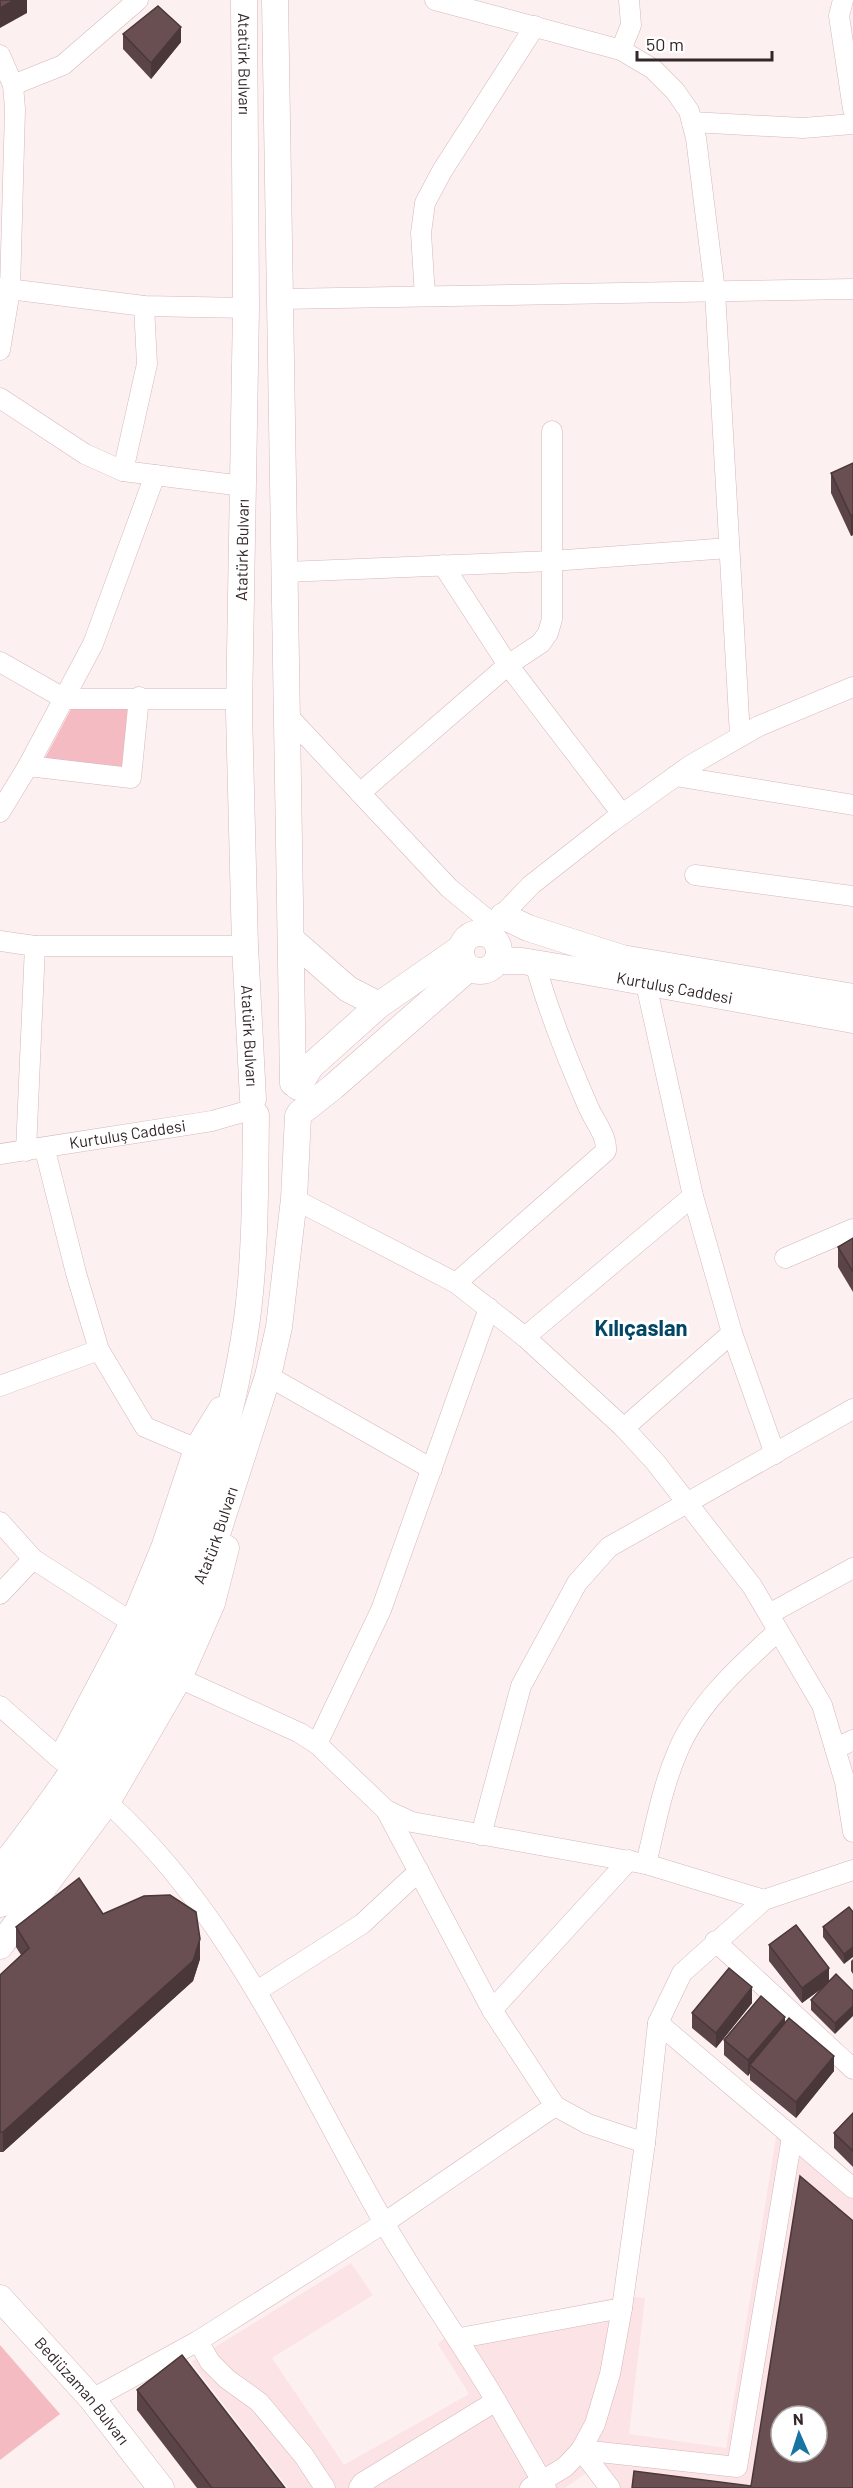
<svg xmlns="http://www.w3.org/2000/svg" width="853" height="2488" viewBox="0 0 853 2488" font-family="Barlow,sans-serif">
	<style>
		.built { fill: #fce3e6; fill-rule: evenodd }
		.green { fill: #f5bbc2 }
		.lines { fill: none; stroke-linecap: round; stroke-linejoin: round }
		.minor-casing { stroke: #d5b7ba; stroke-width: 21 }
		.major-casing { stroke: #d5b7ba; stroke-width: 27 }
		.minor { stroke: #fff; stroke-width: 20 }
		.major { stroke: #fff; stroke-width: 26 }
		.wall { fill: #5a4447 }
		.shaded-wall { fill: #4a3739 }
		.building { fill: #694f52; stroke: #4a3739; stroke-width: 1.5; fill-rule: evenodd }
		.labels { text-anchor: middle; stroke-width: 6; stroke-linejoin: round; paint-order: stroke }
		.street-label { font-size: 16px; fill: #332729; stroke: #fff }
		.district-label { font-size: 22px; font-weight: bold; fill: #034665; stroke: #fff }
	</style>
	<rect width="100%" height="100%" fill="#fdf0f1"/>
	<path class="built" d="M790,2123L853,2175V2488H607L592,2469L565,2488H288L191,2362L351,2263L373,2295L272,2358L344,2465L469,2394L438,2344L454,2330L624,2296L645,2298L629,2434L726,2448L778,2125ZM781,2416H817V2452H781Z"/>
	<g class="green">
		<path d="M129,706L123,768L44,760L71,709Z"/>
		<path d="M0,2345L60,2414L0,2460Z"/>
	</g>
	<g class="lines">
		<defs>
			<g id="minor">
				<path d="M435,0L621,50L653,69L675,91L689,111L696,138L715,291L740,736"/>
				<path d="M843,0L839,16L853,109"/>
				<path d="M621,50L631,25L629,0"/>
				<path d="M0,55L13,85L15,109L10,290L0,350"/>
				<path d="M13,85L63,65L138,0"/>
				<path d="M692,122L803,128L853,124"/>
				<path d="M0,288L144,306L246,308"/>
				<path d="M425,296L421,233L425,203L442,171L535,26"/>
				<path d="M281,299L853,289"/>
				<path d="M0,398L85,454L123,471L243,486"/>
				<path d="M123,471L147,364L144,306"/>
				<path d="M443,565L508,665L622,814"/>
				<path d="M286,572L552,561L729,548"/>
				<path d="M0,662L65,699H239"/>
				<path d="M288,716L449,888L494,925"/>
				<path d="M28,766L131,778L139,697"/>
				<path d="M675,776L853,805"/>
				<path d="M360,793L508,665L541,643L548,633L552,619V431"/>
				<path d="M0,812L28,766L93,644L155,475"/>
				<path d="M695,875L853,896"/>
				<path d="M485,933L531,885L610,823L691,765L759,726L853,687"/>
				<path d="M0,941L35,946H245"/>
				<path d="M646,984L693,1196L732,1333L775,1454"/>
				<path d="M45,1150L76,1273L99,1350L145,1427L197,1449"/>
				<path d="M26,1151L35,946"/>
				<path id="s1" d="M0,1154L212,1121L254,1109"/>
				<path d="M294,1199L456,1283L525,1337L624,1428L656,1463L752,1586L822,1705L845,1782L853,1832"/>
				<path d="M785,1258L853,1229"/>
				<path d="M456,1283L606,1151C607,1134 593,1120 587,1104C567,1058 548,1011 535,963"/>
				<path d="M525,1337L693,1196"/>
				<path d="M268,1376L432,1469"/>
				<path d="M0,1386L99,1350"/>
				<path d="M624,1428L732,1333"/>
				<path d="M0,1522L33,1559L133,1623"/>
				<path d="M0,1594L33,1559"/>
				<path d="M769,1614L853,1568"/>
				<path d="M179,1678L300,1733L317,1744L386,1810L412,1822L646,1864L764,1900"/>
				<path d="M0,1706L61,1760"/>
				<path d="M317,1744L381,1610L489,1308"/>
				<path d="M835,1749L853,1740"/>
				<path d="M107,1802C233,1915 300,2077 383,2221C418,2282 460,2340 496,2401"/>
				<path d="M386,1810L492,2010L555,2106L588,2124L645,2143"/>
				<path d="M481,1835L521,1686L577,1583L609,1547L853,1409"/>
				<path d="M646,1864C655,1827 662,1788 677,1753C696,1705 741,1665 778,1631"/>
				<path d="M715,1941L853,2069"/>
				<path d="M257,1991L362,1924L419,1871"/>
				<path d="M492,2010L629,1860"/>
				<path d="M658,2023L853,2188"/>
				<path d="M460,2338L622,2308"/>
				<path d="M198,2341L210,2362L227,2379L259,2402L304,2456L325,2488"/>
				<path d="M92,2399L198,2341L384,2223L555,2106"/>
				<path d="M581,2450L737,2467L792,2137"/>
				<path d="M581,2450L610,2488"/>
				<path d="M359,2488L362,2483L496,2401L546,2488"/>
				<path d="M530,2488L565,2467L581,2450L595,2424L610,2374L622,2308L645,2143L658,2023L682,1973L764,1900L853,1870"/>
			</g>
			<g id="major">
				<path id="s2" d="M244,0L246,308L239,712L245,946L253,1099"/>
				<path d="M275,0L293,1083"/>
				<path d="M503,916L528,928L622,958L853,997"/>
				<circle cx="480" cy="952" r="19"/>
				<path d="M292,940L348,989L379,1005L461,948"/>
				<path id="s3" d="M497,961H522L583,971L853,1020"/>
				<path d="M298,1087L311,1066L379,1005"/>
				<path d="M300,1113L333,1087L469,968"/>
				<path d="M65,1752L133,1623L164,1548L197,1449L221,1410"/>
				<path d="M0,1870C49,1807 96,1742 134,1671C188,1570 231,1432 247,1319C256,1251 255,1182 256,1115"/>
				<path id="s4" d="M0,1904L48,1845L109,1758L158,1675L212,1550L268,1376L279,1327L294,1199L298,1116"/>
				<path d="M0,1946L107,1802L179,1678L212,1603L226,1548"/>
				<path id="s5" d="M0,2298L92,2399L161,2488"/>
			</g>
		</defs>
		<use href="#minor" class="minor-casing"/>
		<use href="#major" class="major-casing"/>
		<use href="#minor" class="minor"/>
		<use href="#major" class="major"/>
	</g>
	<g class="wall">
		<path d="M123,34L181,42L151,79L123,49Z"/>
		<path d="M853,463V535L851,536L831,493V473Z"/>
		<path d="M853,1238V1292L838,1267V1247Z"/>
		<path d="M849,1907L844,1964L823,1937V1927Z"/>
		<path d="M103,1914L200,1959L193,1981L3,2152H0V1975L21,1955L16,1947V1927Z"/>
		<path d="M769,1945L829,1982L836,1974L835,2034L811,2010V2000L824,1987L802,2003L769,1961Z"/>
		<path d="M853,1959V1974L851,1971V1961Z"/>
		<path d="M752,2003L716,2048L692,2028V2013Z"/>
		<path d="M785,2023L834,2071L796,2118L750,2080V2073L748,2076L724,2055V2040Z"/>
		<path d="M853,2113V2167L834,2148V2133Z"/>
		<path d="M137,2390L285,2488H197L137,2410Z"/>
	</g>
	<g class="shaded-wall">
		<path d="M14,0H27V13L0,28V8Z"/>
		<path d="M181,27V42L151,79V63Z"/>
		<path d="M853,515V535L851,536V516Z"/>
		<path d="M200,1939V1959L193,1981L3,2152V2132Z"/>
		<path d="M853,1947V1957L844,1964V1954Z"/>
		<path d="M829,1968V1983L802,2003V1988Z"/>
		<path d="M752,1987V2003L716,2048V2033Z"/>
		<path d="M853,2006V2016L835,2034V2023Z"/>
		<path d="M785,2017V2032L750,2065V2073L748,2076V2060Z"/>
		<path d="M834,2056V2071L796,2118V2102Z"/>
	</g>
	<g class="building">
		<path d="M0,0H14L0,8Z"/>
		<path d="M158,6L181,27L151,63L123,34Z"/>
		<path d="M853,463V515L851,516L831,473Z"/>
		<path d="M853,1238V1272L838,1247Z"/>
		<path d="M79,1878L103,1914L144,1896L170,1895L196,1912L200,1939L193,1961L3,2132H0V1975L29,1948L16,1927Z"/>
		<path d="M849,1907L853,1912V1947L844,1954L823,1927Z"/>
		<path d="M796,1925L829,1968L802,1988L769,1945Z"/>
		<path d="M729,1968L752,1987L716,2033L692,2013Z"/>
		<path d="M836,1974L853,1991V2006L835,2023L811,2000Z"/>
		<path d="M761,1996L785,2017L748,2060L724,2040Z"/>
		<path d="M789,2018L834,2056L796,2102L750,2065Z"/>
		<path d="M853,2113V2151L834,2133Z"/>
		<path d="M800,2176L853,2221V2488H632L634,2471L751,2486ZM781,2416H817V2452H781Z"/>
		<path d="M182,2355L285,2488H212L137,2390Z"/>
	</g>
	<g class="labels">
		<g class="street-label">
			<text dy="6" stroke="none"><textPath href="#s2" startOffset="64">Atatürk Bulvarı</textPath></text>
			<text transform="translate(242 550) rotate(-89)" y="6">Atatürk Bulvarı</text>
			<text dy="6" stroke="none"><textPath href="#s3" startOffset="180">Kurtuluş Caddesi</textPath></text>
			<text dy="6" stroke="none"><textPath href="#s2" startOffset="1036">Atatürk Bulvarı</textPath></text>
			<text dy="6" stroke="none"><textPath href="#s1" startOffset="129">Kurtuluş Caddesi</textPath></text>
			<text dy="6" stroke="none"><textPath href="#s4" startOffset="430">Atatürk Bulvarı</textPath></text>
			<text dy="6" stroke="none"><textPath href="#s5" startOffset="124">Bediüzaman Bulvarı</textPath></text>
		</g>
		<g class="district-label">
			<text x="641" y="1336">Kılıçaslan</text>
		</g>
	</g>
	<g transform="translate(799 2434) rotate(357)"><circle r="28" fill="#ffffff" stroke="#ada9a9" stroke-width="1.5"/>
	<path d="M0-4.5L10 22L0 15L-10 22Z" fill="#1874a2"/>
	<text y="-9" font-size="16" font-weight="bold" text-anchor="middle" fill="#332729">N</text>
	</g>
	<path d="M637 51v9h135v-9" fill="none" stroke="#332729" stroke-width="3"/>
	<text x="646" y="51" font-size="18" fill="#332729" stroke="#ffffff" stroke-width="4.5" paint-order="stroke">50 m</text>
</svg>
